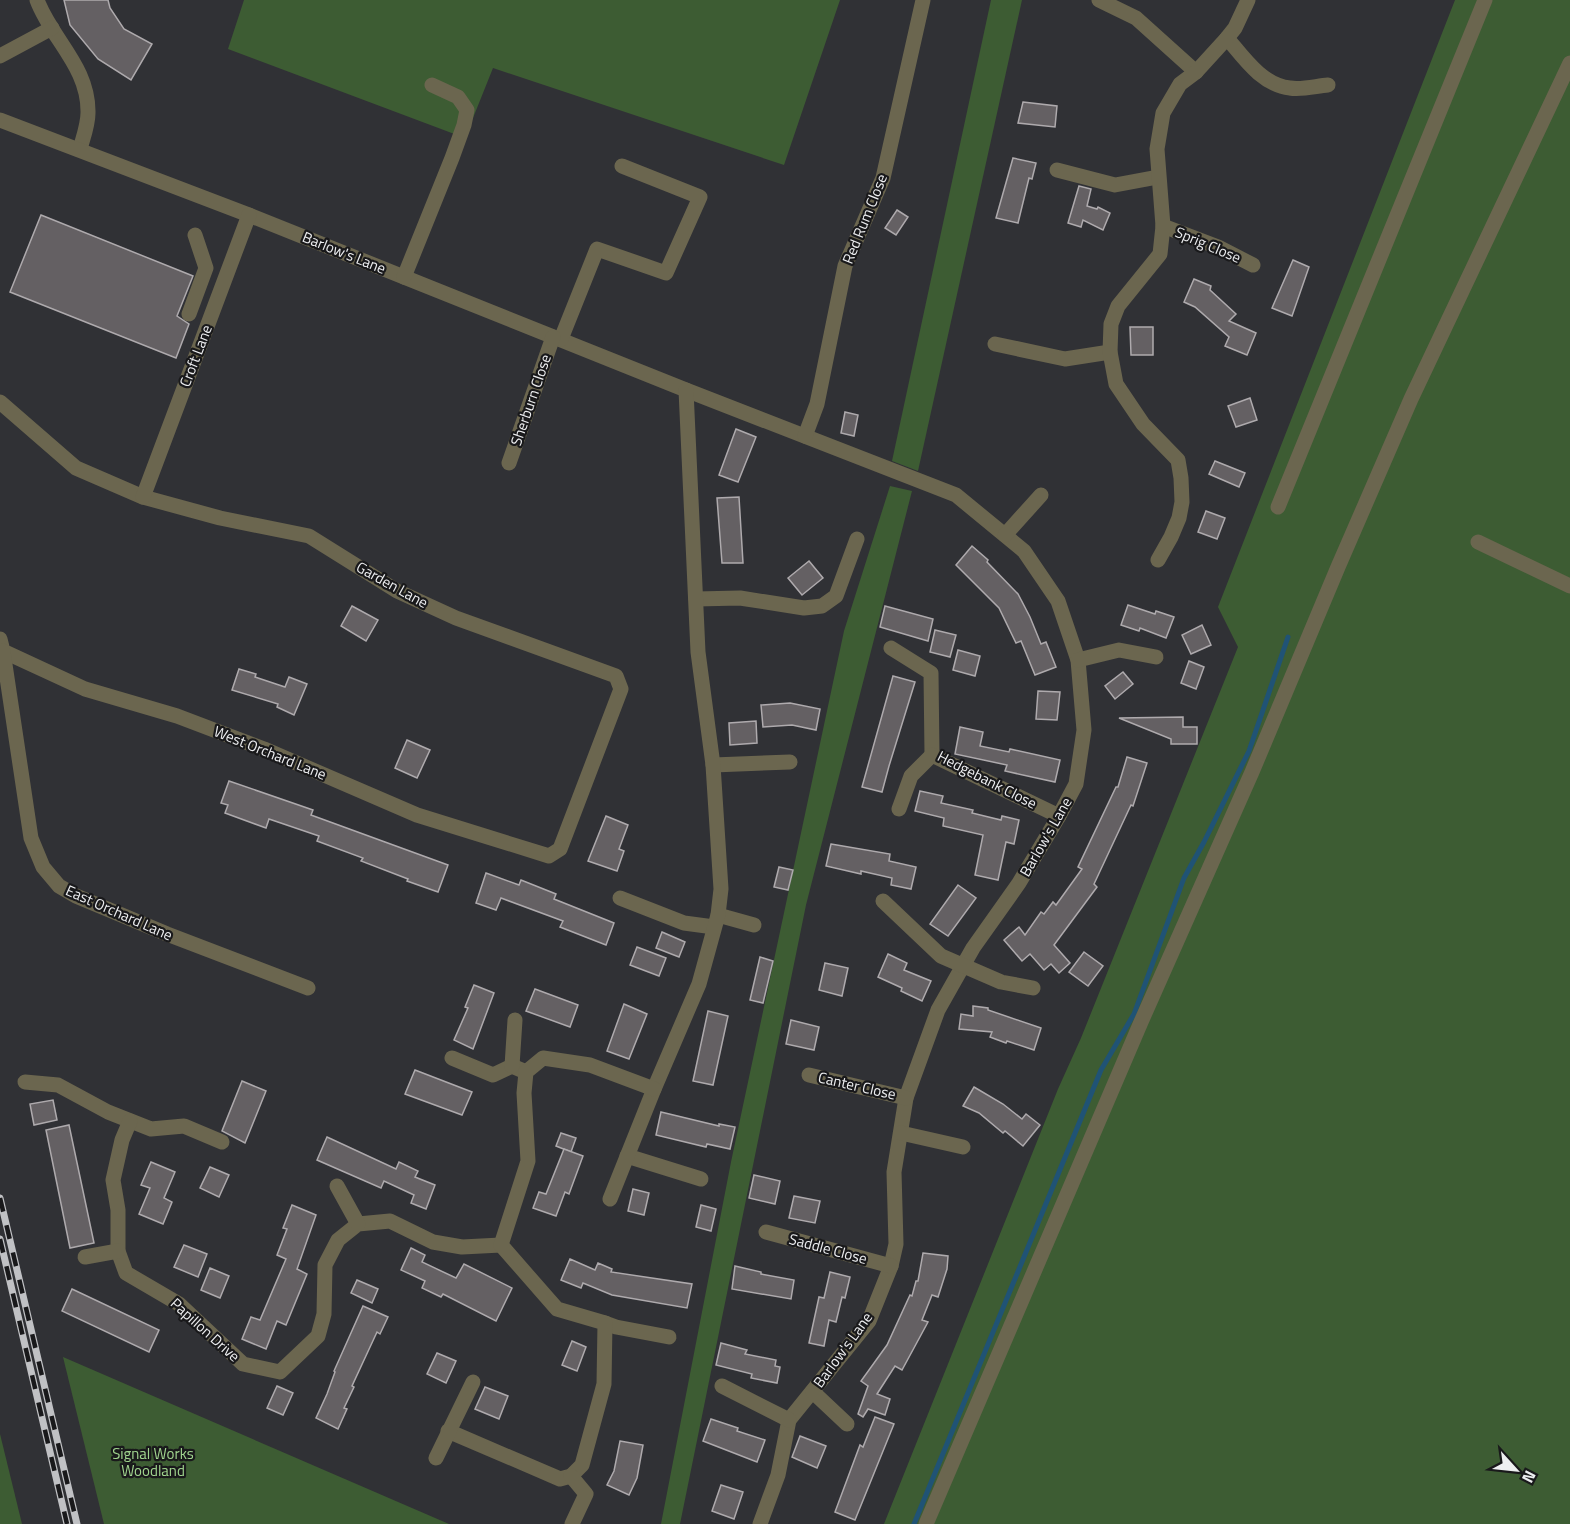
<svg xmlns="http://www.w3.org/2000/svg" width="1570" height="1524" viewBox="0 0 1570 1524" font-family="'Titillium Web',sans-serif">
	<style>
		.green { fill: #3d5c33 }
		.lines { fill: none; stroke-linecap: round; stroke-linejoin: round }
		.stream { stroke: #205375; stroke-width: 5 }
		.building { fill: #646063; stroke: #aeaaad; stroke-width: 1.5 }
		.minor { stroke: #6b664f; stroke-width: 15 }
		.rail-casing { stroke: #c0c1c4; stroke-width: 7 }
		.rail { stroke: #19191b; stroke-width: 4.5; stroke-dasharray: 14; stroke-linecap: butt }
		.labels { text-anchor: middle; stroke-width: 4.5; stroke-linejoin: round; paint-order: stroke }
		.street-label { font-size: 15px; fill: #eeeff1; stroke: #19191b }
		.park-label { font-size: 15px; fill: #a1d58f; stroke: #19191b }
	</style>
	<rect width="100%" height="100%" fill="#303135"/>
	<g class="green">
		<path d="M244,0H840L784,165L493,68L465,138L228,49Z"/>
		<path d="M991,0H1022L918,471L892,461Z"/>
		<path d="M1455,0H1570V1524H884L1058,1089L1081,1038L1238,647L1218,607Z"/>
		<path d="M890,486L912,491L806,905L680,1524H661L731,1162L844,631Z"/>
		<path d="M63,1357L449,1524H104Z"/>
		<path d="M0,1434L22,1524H0Z"/>
	</g>
	<g class="lines">
		<path class="stream" d="M914,1524L1101,1070L1134,1014L1184,878L1204,842L1249,751L1288,637"/>
	</g>
	<g class="building">
		<path d="M64,0H108L110,8L124,29L152,44L131,80L98,59L70,25Z"/>
		<path d="M1023,102L1057,106L1055,127L1018,123Z"/>
		<path d="M1013,158L1036,163L1032,179L1029,178L1018,223L996,218Z"/>
		<path d="M1079,186L1091,189L1087,206L1097,209L1098,207L1110,213L1103,230L1083,220L1081,227L1068,223Z"/>
		<path d="M897,210L908,217L896,235L885,228Z"/>
		<path d="M41,215L193,276L177,316L189,324L176,358L10,292Z"/>
		<path d="M1293,260L1309,267L1292,316L1272,308Z"/>
		<path d="M1194,279L1211,286L1210,290L1236,314L1229,321L1256,333L1247,355L1225,346L1229,337L1195,307L1184,302Z"/>
		<path d="M1130,327H1153V355H1131Z"/>
		<path d="M1250,398L1257,420L1236,427L1228,406Z"/>
		<path d="M845,412L858,415L854,436L841,433Z"/>
		<path d="M736,429L756,437L738,482L719,475Z"/>
		<path d="M1215,461L1245,473L1239,487L1209,474Z"/>
		<path d="M739,497L743,563H722L717,498Z"/>
		<path d="M1206,511L1225,518L1217,539L1198,532Z"/>
		<path d="M972,546L988,560L987,562L1018,594L1030,617L1041,644L1046,642L1056,667L1035,675L1021,641L1016,643L999,608L956,565Z"/>
		<path d="M809,561L823,578L802,595L788,578Z"/>
		<path d="M1128,605L1155,614L1156,611L1174,617L1166,638L1140,628L1139,631L1121,625Z"/>
		<path d="M352,606L378,620L366,641L341,626Z"/>
		<path d="M885,606L933,619L928,641L880,627Z"/>
		<path d="M1202,625L1211,645L1191,654L1182,635Z"/>
		<path d="M935,630L956,635L950,657L930,652Z"/>
		<path d="M958,650L980,656L975,676L953,670Z"/>
		<path d="M1189,661L1204,667L1196,689L1181,683Z"/>
		<path d="M239,669L256,674L255,677L285,687L289,677L307,684L294,715L277,707L278,704L232,690Z"/>
		<path d="M1123,672L1133,684L1115,699L1105,686Z"/>
		<path d="M893,676L915,682L889,766L882,792L862,787Z"/>
		<path d="M1038,691L1060,692L1057,720L1036,719Z"/>
		<path d="M790,703L820,709L816,730L792,725L763,727L761,705Z"/>
		<path d="M1183,717V727H1197V744H1171V739L1119,718Z"/>
		<path d="M756,721L757,743L730,745L729,723Z"/>
		<path d="M960,727L983,732L980,746L1009,752L1010,749L1060,760L1055,782L1005,771L1007,765L955,754Z"/>
		<path d="M407,740L430,750L417,778L395,768Z"/>
		<path d="M1127,757L1147,763L1133,806L1131,805L1094,884L1097,887L1054,945L1070,963L1059,973L1051,964L1044,970L1030,954L1022,961L1004,940L1019,927L1025,935L1041,912L1044,914L1053,902L1056,905L1082,869L1078,867L1116,787H1118Z"/>
		<path d="M229,781L313,810L311,815L448,865L438,892L407,881L408,879L361,861L363,858L317,841L319,836L269,819L266,828L225,813L228,805L221,803Z"/>
		<path d="M920,791L943,796L941,803L973,810L972,813L1001,820L1002,816L1019,820L1014,844L1006,842L998,880L975,875L983,835L943,826L944,818L915,811Z"/>
		<path d="M606,816L628,825L619,849L624,851L617,871L588,861Z"/>
		<path d="M831,844L890,854L889,861L916,867L911,889L891,885L892,878L861,871V874L826,866Z"/>
		<path d="M779,867L793,870L788,890L774,887Z"/>
		<path d="M486,873L519,885L521,880L556,894L554,899L614,923L606,945L560,927L563,921L501,898L496,910L476,903Z"/>
		<path d="M958,885L976,898L948,936L930,924Z"/>
		<path d="M662,932L685,942L679,957L656,948Z"/>
		<path d="M637,947L666,958L659,976L630,965Z"/>
		<path d="M1084,952L1103,966L1088,986L1069,972Z"/>
		<path d="M888,954L907,963L904,970L931,981L922,1001L901,991L902,988L878,977Z"/>
		<path d="M760,957L773,961L763,1003L750,1000Z"/>
		<path d="M825,963L848,968L842,996L819,990Z"/>
		<path d="M474,985L494,993L473,1049L454,1040L468,1008L465,1007Z"/>
		<path d="M535,989L578,1005L570,1027L526,1011Z"/>
		<path d="M624,1004L647,1014L629,1059L607,1051Z"/>
		<path d="M973,1006L988,1008V1010L1041,1028L1034,1050L1007,1041L1006,1043L990,1037L992,1032L959,1029L961,1014L973,1016Z"/>
		<path d="M708,1011L728,1016L713,1085L693,1081Z"/>
		<path d="M791,1020L819,1027L814,1050L786,1044Z"/>
		<path d="M415,1070L472,1092L462,1115L405,1094Z"/>
		<path d="M242,1081L266,1091L245,1143L222,1131Z"/>
		<path d="M974,1087L1003,1104L1022,1119L1026,1114L1040,1125L1023,1146L1005,1131L1003,1133L979,1113L963,1106Z"/>
		<path d="M53,1100L57,1120L34,1125L30,1104Z"/>
		<path d="M661,1112L719,1126V1124L735,1127L730,1149L707,1144L706,1147L656,1135Z"/>
		<path d="M69,1125L94,1243L70,1248L46,1130Z"/>
		<path d="M561,1133L576,1138L571,1152L556,1146Z"/>
		<path d="M327,1137L396,1169L399,1162L418,1171L415,1177L435,1185L426,1209L411,1203L414,1195L384,1181L381,1188L317,1160Z"/>
		<path d="M564,1149L583,1156L569,1194L565,1192L556,1216L533,1208L539,1192L546,1194Z"/>
		<path d="M151,1162L175,1172L164,1198L172,1202L163,1224L139,1214L150,1188L141,1185Z"/>
		<path d="M210,1167L229,1175L219,1197L200,1188Z"/>
		<path d="M754,1175L780,1181L775,1204L749,1198Z"/>
		<path d="M633,1189L649,1193L644,1215L628,1211Z"/>
		<path d="M794,1196L820,1201L815,1223L789,1218Z"/>
		<path d="M292,1205L316,1215L297,1269L307,1274L286,1325L277,1321L266,1349L242,1339L251,1317L260,1320L286,1259L277,1255L287,1229L283,1228Z"/>
		<path d="M701,1205L716,1209L711,1231L696,1227Z"/>
		<path d="M184,1245L207,1254L198,1277L174,1267Z"/>
		<path d="M411,1248L425,1255L422,1262L456,1278L464,1264L512,1288L496,1321L443,1294L441,1297L422,1288L425,1281L401,1270Z"/>
		<path d="M923,1253L948,1256L947,1269L938,1297L932,1295L922,1320L928,1322L902,1370L895,1366L877,1394L890,1399L885,1415L868,1409L863,1417L858,1414L868,1386L861,1381L887,1345L910,1295L912,1296L916,1281H918Z"/>
		<path d="M570,1259L595,1270L598,1263L612,1269L611,1272L692,1284L687,1308L612,1295L583,1283L581,1288L561,1280Z"/>
		<path d="M735,1266L761,1272V1274L794,1280L791,1299L732,1289Z"/>
		<path d="M210,1268L229,1276L220,1298L201,1290Z"/>
		<path d="M830,1272L850,1277L845,1298L842,1297L836,1322L829,1320L824,1346L809,1343L819,1297L824,1298Z"/>
		<path d="M357,1280L378,1289L372,1303L351,1293Z"/>
		<path d="M72,1289L159,1330L149,1352L62,1311Z"/>
		<path d="M363,1306L388,1317L380,1334L377,1332L352,1386L354,1387L344,1408L347,1409L338,1429L316,1418L327,1394L335,1372L334,1371Z"/>
		<path d="M572,1341L586,1347L577,1371L562,1365Z"/>
		<path d="M721,1343L747,1350L745,1354L776,1360L775,1366L780,1367L777,1383L751,1378L752,1374L716,1365Z"/>
		<path d="M437,1353L456,1361L446,1383L427,1374Z"/>
		<path d="M277,1386L293,1393L283,1415L267,1408Z"/>
		<path d="M485,1387L508,1396L499,1419L475,1409Z"/>
		<path d="M875,1417L894,1424L855,1520L835,1512L860,1445L863,1447Z"/>
		<path d="M711,1419L738,1428L737,1431L765,1440L757,1462L703,1441Z"/>
		<path d="M800,1436L826,1446L817,1468L792,1457Z"/>
		<path d="M620,1441L643,1445L637,1478L629,1495L607,1485L614,1471Z"/>
		<path d="M721,1485L743,1492L734,1519L712,1511Z"/>
	</g>
	<g class="lines">
		<g class="minor">
			<path d="M37,0C52,40 89,67 88,113C88,125 83,138 80,149"/>
			<path d="M1099,0L1136,18L1196,72"/>
			<path d="M1227,38C1244,58 1262,85 1290,88C1302,90 1316,86 1328,85"/>
			<path d="M0,56L52,28"/>
			<path d="M0,120L249,215L686,390L956,495L1024,551L1058,601L1078,660L1084,730L1076,784L1059,816L1019,883L973,948L938,1010L906,1098L894,1172L896,1244L891,1266L869,1321L789,1420L778,1475L760,1524"/>
			<path d="M1057,170L1115,185L1158,177"/>
			<path d="M1163,226L1218,247L1253,265"/>
			<path d="M404,277L452,158L464,125L467,110L458,97L432,85"/>
			<path d="M189,314L206,268L195,235"/>
			<path d="M561,339L597,249L666,273L700,197L622,166"/>
			<path d="M995,344L1065,359L1110,352"/>
			<path d="M0,402L76,468L143,497L220,518L309,536L397,591L456,618L616,676L621,689L560,849L549,856L417,815L264,749L177,716L85,689L3,651L0,639"/>
			<path d="M805,436L817,404L845,266L883,178L923,0"/>
			<path d="M509,463L553,337"/>
			<path d="M143,497L249,215"/>
			<path d="M1278,507L1485,0"/>
			<path d="M1005,535L1041,495"/>
			<path d="M1478,542L1570,586"/>
			<path d="M1158,560L1171,537L1179,518L1182,502L1181,478L1178,460L1143,424L1116,384L1110,352L1111,324L1118,306L1160,254L1163,226L1157,149L1163,113L1180,84L1196,72L1227,38L1235,28L1248,0"/>
			<path d="M696,599L740,598L804,608L822,606L836,596L857,539"/>
			<path d="M891,648L931,673L932,755L1059,816"/>
			<path d="M3,651L31,838L43,867L59,886L76,896L167,934L308,988"/>
			<path d="M1078,660L1119,650L1156,657"/>
			<path d="M713,765L790,762"/>
			<path d="M899,809L911,776L932,755"/>
			<path d="M620,898L684,923L714,927"/>
			<path d="M883,901L941,956L1001,982L1033,988"/>
			<path d="M718,915L754,925"/>
			<path d="M452,1058L493,1075L512,1066L526,1072"/>
			<path d="M512,1066L515,1020"/>
			<path d="M809,1075L906,1098"/>
			<path d="M25,1082L58,1085L108,1112L151,1129L184,1126L222,1142"/>
			<path d="M130,1121L122,1140L113,1180L118,1210V1251L126,1273L179,1304L243,1364L280,1372L318,1336L324,1314L325,1265L338,1240L358,1224L390,1221L433,1242L462,1247L501,1245"/>
			<path d="M901,1133L963,1147"/>
			<path d="M627,1156L701,1179"/>
			<path d="M337,1186L358,1224"/>
			<path d="M610,1199L654,1089L699,984L718,915L721,889L713,765L698,652L686,390"/>
			<path d="M766,1232L891,1266"/>
			<path d="M85,1257L118,1251"/>
			<path d="M605,1323L616,1327L669,1337"/>
			<path d="M722,1386L789,1420"/>
			<path d="M813,1392L847,1424"/>
			<path d="M448,1431L560,1479L571,1476L582,1465L604,1384L605,1323L557,1309L501,1245L528,1161L524,1093L526,1072L543,1058L590,1065L654,1089"/>
			<path d="M436,1458L473,1382"/>
			<path d="M571,1476L586,1494L572,1524"/>
			<path d="M926,1524L1141,1022L1252,772L1338,567L1411,399L1570,63"/>
		</g>
		<defs>
			<g id="rail">
				<path d="M0,1198L77,1524"/>
				<path d="M0,1239L67,1524"/>
			</g>
		</defs>
		<use href="#rail" class="rail-casing"/>
		<use href="#rail" class="rail"/>
	</g>
	<g class="labels">
		<g class="street-label">
			<text transform="translate(865 219) rotate(-68)" y="5">Red Rum Close</text>
			<text transform="translate(1208 245) rotate(23)" y="5">Sprig Close</text>
			<text transform="translate(344 253) rotate(22)" y="5">Barlow's Lane</text>
			<text transform="translate(196 356) rotate(-69)" y="5">Croft Lane</text>
			<text transform="translate(531 400) rotate(-71)" y="5">Sherburn Close</text>
			<text transform="translate(392 585) rotate(29)" y="5">Garden Lane</text>
			<text transform="translate(270 753) rotate(22)" y="5">West Orchard Lane</text>
			<text transform="translate(987 780) rotate(27)" y="5">Hedgebank Close</text>
			<text transform="translate(1046 837) rotate(-60)" y="5">Barlow's Lane</text>
			<text transform="translate(119 913) rotate(24)" y="5">East Orchard Lane</text>
			<text transform="translate(857 1086) rotate(13)" y="5">Canter Close</text>
			<text transform="translate(828 1249) rotate(15)" y="5">Saddle Close</text>
			<text transform="translate(205 1330) rotate(42)" y="5">Papillon Drive</text>
			<text transform="translate(843 1350) rotate(-54)" y="5">Barlow's Lane</text>
		</g>
		<g class="park-label">
			<text x="153" y="1459">Signal Works<tspan x="153" dy="17">Woodland</tspan></text>
		</g>
	</g>
	<g transform="translate(1516 1470) rotate(117)" stroke="#19191b" stroke-width="4.5" paint-order="stroke">
	<path d="M0-4.5L10 22L0 15L-10 22Z" fill="#eeeff1"/>
	<text y="-9" font-size="16" font-weight="bold" text-anchor="middle" fill="#eeeff1">N</text>
	</g>
</svg>
